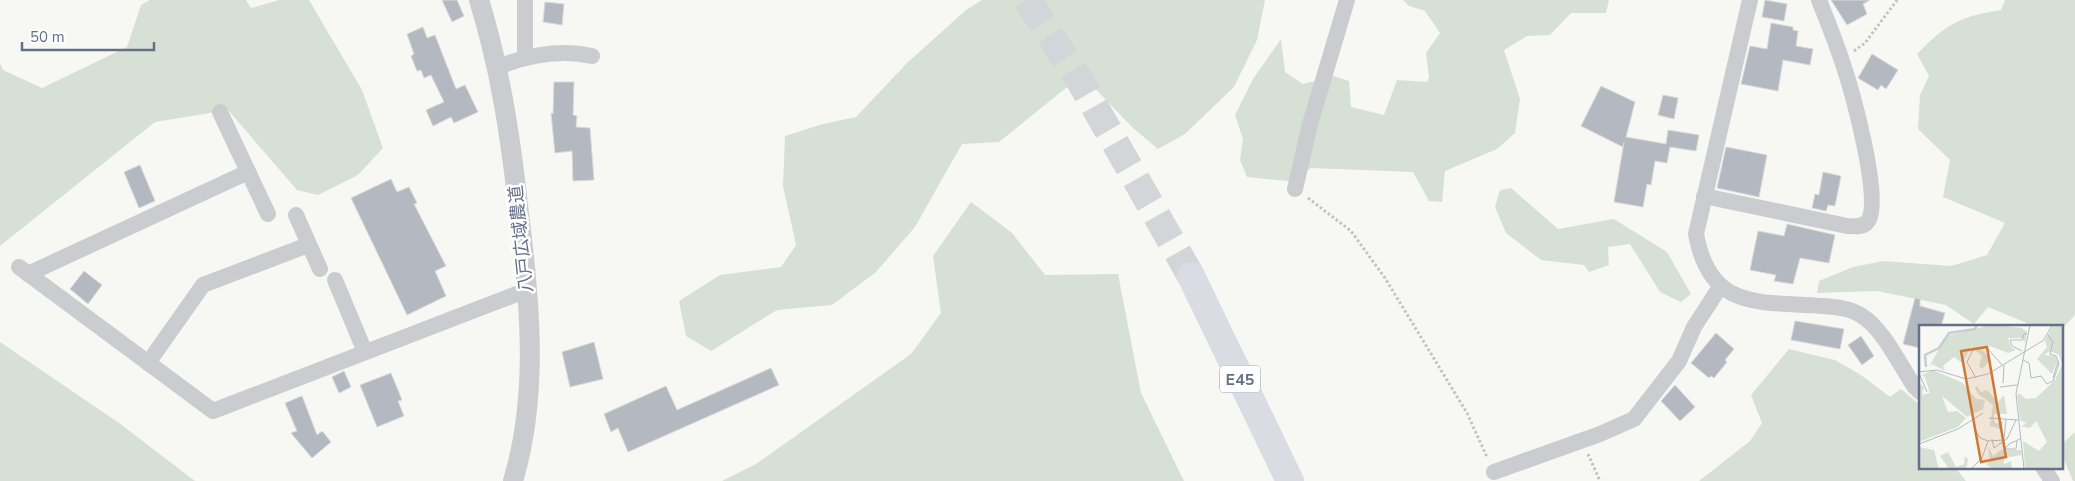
<svg xmlns="http://www.w3.org/2000/svg" width="2075" height="481" viewBox="0 0 2075 481" font-family="'Nunito Sans','Noto Sans JP',sans-serif">
	<style>
		.green { fill: #d7e0d5 }
		.building { fill: #b4b9c1; stroke: #d9d9d7 }
		.lines { fill: none; stroke-linecap: round; stroke-linejoin: round }
		.motorway-tunnel { stroke: #d2d6d9; stroke-width: 28; stroke-dasharray: 28 14; stroke-linecap: butt }
		.path { stroke: #c0c2c5; stroke-width: 3; stroke-dasharray: 2.5 2.5; stroke-linecap: butt }
		.minor { stroke: #caccd0; stroke-width: 16 }
		.tertiary { stroke: #caccd0; stroke-width: 20 }
		.motorway { stroke: #d9dce2; stroke-width: 28 }
		.labels { text-anchor: middle; stroke-width: 5; stroke-linejoin: round; paint-order: stroke }
		.shield { fill: #fff; stroke: #929bac; stroke-width: 1 }
		.shield-label { font-size: 16px; font-weight: bold; fill: #647088 }
		.street-label { font-size: 18px; fill: #647088; stroke: #fff }
		.inset-river { fill: none; stroke: #c7ced5; stroke-width: 2.5 }
		.inset-road { fill: none; stroke: #b3bac2; stroke-width: 1 }
		.view { fill: #ce7936; fill-opacity: 0.15; stroke: #ce7936; stroke-width: 2.5 }
		.inset-edge { fill: none; stroke: #647088; stroke-width: 2.5 }
	</style>
	<rect width="100%" height="100%" fill="#f7f8f4"/>
	<g class="green">
		<path d="M150,0H246L251,8L279,0H309L362,90L383,148L358,175L318,195L297,190L228,110L155,122L0,246V63L3,70L42,88L127,47L141,5Z"/>
		<path d="M982,0H1265L1257,40L1234,87L1185,134L1158,149L1133,128L1082,75L999,142L962,144L915,227L876,272L832,305L777,310L711,351L686,336L679,301L720,275L781,267L796,245L783,186L785,136L823,124L856,117L907,63L966,10Z"/>
		<path d="M1403,0H1609L1606,13H1571L1550,35L1527,36L1504,50L1520,99L1515,133L1497,149L1445,171L1442,202L1429,201L1413,172L1311,168L1288,181L1247,177L1240,160L1243,139L1235,115L1253,79L1281,39L1285,72L1303,84L1334,76L1349,81L1351,107L1384,115L1397,80L1427,82L1429,77L1426,53L1440,33L1425,11L1409,6Z"/>
		<path d="M2005,0H2075V315L2061,330V326H2034L1988,307L1974,324L1946,305L1877,291L1817,293L1819,281L1853,267L1883,261L1951,266L1987,255L2005,223L1943,197L1950,160L1918,129L1920,95L1929,76L1917,54C1946,24 1961,16 2001,10Z"/>
		<path d="M1511,188L1558,229L1614,219L1667,252L1691,294L1681,302L1660,292L1630,244L1608,247L1609,265L1589,272L1584,265L1541,260L1506,233L1495,207L1500,190Z"/>
		<path d="M971,202L1012,233L1045,275L1118,274L1141,393L1184,481H722L756,464L911,354L941,313L933,256Z"/>
		<path d="M0,342L119,423L195,481H0Z"/>
		<path d="M1789,349L1835,360L1861,375L1890,397L1901,389L1920,405V467H1955L1966,481H1699L1750,441L1762,423L1751,395Z"/>
		<path d="M2075,432V481H2073L2061,452V445Z"/>
	</g>
	<g class="building">
		<path d="M442,0H457L464,16L452,22Z"/>
		<path d="M1765,0L1787,4L1784,21L1762,17Z"/>
		<path d="M1831,0H1870L1863,4L1867,14L1847,25Z"/>
		<path d="M545,2L564,4L562,25L543,22Z"/>
		<path d="M1771,23L1793,27V30L1798,31L1796,46L1813,49L1810,65L1783,60L1778,91L1741,84L1750,46L1767,49Z"/>
		<path d="M423,27L427,38L435,35L456,89L465,85L478,112L454,123L451,117L433,126L426,110L444,102L431,75L424,78L421,70L417,71L411,56L414,54L407,34Z"/>
		<path d="M1872,54L1898,70L1886,89L1881,85L1878,90L1858,78Z"/>
		<path d="M554,82H574L573,115L577,116L576,127L590,128L594,180L573,181L572,151L555,153L551,113L553,114Z"/>
		<path d="M1601,86L1635,102L1626,137L1666,144L1668,130L1699,135L1696,151L1670,147L1667,163L1655,161L1651,185L1647,184L1643,207L1614,202L1624,142L1623,147L1581,126Z"/>
		<path d="M1663,95L1678,98L1674,119L1658,115Z"/>
		<path d="M1726,147L1767,155L1759,197L1717,188Z"/>
		<path d="M140,165L155,201L139,208L124,172Z"/>
		<path d="M1823,172L1841,176L1835,206L1828,205L1826,211L1812,208L1815,194L1819,195Z"/>
		<path d="M391,179L397,192L409,187L417,203L414,204L446,266L435,271L446,296L407,315L351,198Z"/>
		<path d="M1787,224L1835,235L1829,263L1800,258L1793,284L1774,281L1776,275L1750,270L1758,231L1784,236Z"/>
		<path d="M84,271L102,285L88,304L70,289Z"/>
		<path d="M1915,298L1920,299V306L1945,313L1941,326H1920V348L1903,344Z"/>
		<path d="M1795,321L1844,329L1840,349L1791,340Z"/>
		<path d="M1716,333L1734,349L1725,360L1727,362L1714,378L1711,376L1709,378L1691,363Z"/>
		<path d="M1861,336L1874,356L1862,365L1848,345Z"/>
		<path d="M594,342L603,379L570,387L562,352Z"/>
		<path d="M771,368L779,385L628,452L618,428L611,432L604,414L666,386L677,410Z"/>
		<path d="M344,371L351,387L339,393L332,377Z"/>
		<path d="M391,373L402,400L398,401L404,416L377,427L360,385Z"/>
		<path d="M1675,385L1695,407L1680,421L1661,401Z"/>
		<path d="M302,396L317,435L322,431L331,442L312,458L291,433L297,431L285,403Z"/>
	</g>
	<g class="lines">
		<path class="motorway-tunnel" d="M1027,0L1080,81L1191,276"/>
		<g class="path">
			<path d="M1854,51L1865,43L1897,0"/>
			<path d="M1308,198L1351,231L1385,278L1467,413L1487,457"/>
			<path d="M1588,454L1600,481"/>
		</g>
		<g class="minor">
			<path d="M1750,0L1696,234C1710,311 1759,301 1822,306C1835,307 1851,308 1862,316C1883,329 1900,365 1914,386L1920,392"/>
			<path d="M525,57V0"/>
			<path d="M498,67C528,55 559,49 592,56"/>
			<path d="M220,112L268,214"/>
			<path d="M1295,189L1310,124L1347,0"/>
			<path d="M1704,196L1847,226C1854,226 1863,228 1868,221C1883,201 1851,87 1842,61C1835,40 1827,20 1819,0"/>
			<path d="M296,215L320,269"/>
			<path d="M19,267L213,411L527,290"/>
			<path d="M28,274L248,172"/>
			<path d="M335,280L365,352"/>
			<path d="M148,363L203,285L308,245"/>
			<path d="M2043,467L2052,481"/>
			<path d="M1494,472L1600,434L1634,419L1679,361L1694,327L1720,287"/>
		</g>
		<path class="tertiary" d="M479,0C500,68 510,134 518,205C529,296 540,391 513,481"/>
		<path class="motorway" d="M1191,276L1290,481"/>
	</g>
	<g class="labels">
		<rect class="shield" x="1220" y="365.5" width="40" height="27" rx="4"/>
		<g class="shield-label">
			<text x="1240" y="385">E45</text>
		</g>
		<g class="street-label">
			<text transform="translate(521 239) rotate(-96)" y="6">八戸広域農道</text>
		</g>
	</g>
	<g transform="translate(1919 325)">
		<rect width="144" height="144" fill="#f7f8f4"/>
		<path d="M72,0L103,3L108,7L106,18L103,13H89L92,22L97,25L89,28L68,20L63,25L72,34L63,44L60,41L63,31L52,22L43,38L35,32L24,41L26,46L13,39L10,42L27,11ZM134,0H144V144H106L104,116L120,126L128,117L117,96L111,103L102,102L107,98L101,95L98,71L100,68L107,74L117,73L136,55L143,40L140,30L131,26L125,30L136,31L138,36L133,49L118,34L128,22L126,16ZM14,45L44,58L57,74L66,75L64,84L48,92L23,71L29,87L38,86L47,93L39,102L0,117V58L5,62L3,70L11,68L6,53L21,66L3,50ZM58,61L62,67L68,65L79,77L85,70L88,89H75V95L77,99L84,96L83,108L79,103L71,101L74,80L59,69L56,63ZM69,121L74,131L83,124L86,129L88,125H102L103,130L85,133V139L92,136L93,144H74L67,139L71,136ZM0,122L15,125L20,144H0ZM29,127L37,142L45,139L46,131L49,134L47,144H30L21,131Z" fill="#d7e0d5"/>
		<path class="inset-river" d="M7,42L6,30L20,23L30,8L56,4L58,0"/>
		<path class="inset-road" d="M69,24L83,40M54,25L48,37L57,53M103,26L93,21L91,15H103L105,9H108M104,35L110,38L112,53L122,51L128,59L134,56L140,39L137,31L131,29L134,17L129,10M0,47L18,45L47,54L69,49L125,15L133,0M0,48L8,67M134,53L139,36M84,58L85,40M81,62L98,60M70,93L99,95M57,106L61,113L69,116L85,115M73,114L75,123L89,113M88,114L97,95M85,115L87,94M98,116L97,124H86L90,119L101,114M0,119L39,104L64,88M52,144L63,133L69,116M105,144L97,69L111,0"/>
		<path class="view" d="M68,22L87,132L62,137L42,26Z"/>
		<rect width="144" height="144" class="inset-edge"/>
	</g>
	<path d="M22 42v8h132v-8" fill="none" stroke="#647088" stroke-width="2.5"/>
	<text x="30" y="42" font-size="15" fill="#647088" stroke="#ffffff" stroke-width="4" paint-order="stroke">50 m</text>
</svg>
